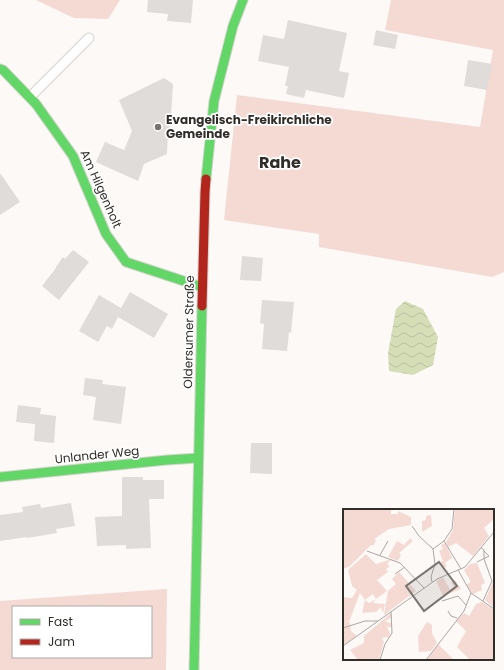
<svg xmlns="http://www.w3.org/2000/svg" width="504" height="670" viewBox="0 0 504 670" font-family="Poppins,sans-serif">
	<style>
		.grass { fill: #f5dad4; fill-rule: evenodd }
		.water { fill: url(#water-waves) }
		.building { fill: #e0dcd9 }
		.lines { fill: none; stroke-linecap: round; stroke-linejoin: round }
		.lane-casing { stroke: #d7d4d0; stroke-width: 11 }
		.fast-casing { stroke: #d7d4d0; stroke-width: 11 }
		.jam-casing { stroke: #d7d4d0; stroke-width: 11 }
		.lane { stroke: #fffefe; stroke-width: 9 }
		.fast { stroke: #63d668; stroke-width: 9 }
		.jam { stroke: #b3261e; stroke-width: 9 }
		.poi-dot { fill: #787470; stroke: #fff; stroke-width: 1.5 }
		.labels { text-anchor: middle; stroke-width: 3.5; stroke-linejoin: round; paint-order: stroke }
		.poi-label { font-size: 12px; font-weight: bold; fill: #312d28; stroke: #fff; text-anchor: start }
		.street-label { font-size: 12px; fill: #312d28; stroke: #fff }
		.district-label { font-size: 16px; font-weight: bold; fill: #312d28; stroke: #fff }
		.inset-road { fill: none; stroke: #aba7a4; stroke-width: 1 }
		.view { fill: #787470; fill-opacity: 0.15; stroke: #787470; stroke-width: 2 }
		.inset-edge { fill: none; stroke: #312d28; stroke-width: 2 }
	</style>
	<defs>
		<pattern id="water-waves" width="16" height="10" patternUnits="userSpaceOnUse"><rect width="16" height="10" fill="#d6deb8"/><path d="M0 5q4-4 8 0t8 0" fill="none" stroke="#b8bf9e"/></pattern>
	</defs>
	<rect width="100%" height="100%" fill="#fcf9f6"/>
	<g class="grass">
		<path d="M36,0H120L108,19L74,18Z"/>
		<path d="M391,0H504V272L492,277L319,247V234L224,220L237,95L480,127L493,50L385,30Z"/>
		<path d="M167,589L166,670H0V601ZM13,607H151V657H13Z"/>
	</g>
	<path class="water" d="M405,301L423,309L438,337L433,365L413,375L389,371L388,353L396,309Z"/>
	<g class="building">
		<path d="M148,0H193L191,23L167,21L168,14L147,12Z"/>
		<path d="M288,20L347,33L339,71L349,73L344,98L306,90L304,98L286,94L288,86H285L289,67L258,61L263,35L284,39Z"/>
		<path d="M376,30L398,35L395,49L373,45Z"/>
		<path d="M468,60L492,64L487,90L464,86Z"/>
		<path d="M164,78L173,84L170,132L168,131L167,154L144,164L138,181L96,162L105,142L124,150L132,131L119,100Z"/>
		<path d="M0,173L20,202L0,215Z"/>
		<path d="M73,250L89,262L59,300L42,286L56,268V267L63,257L65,259Z"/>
		<path d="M242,256L263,258L261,281L240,280Z"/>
		<path d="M130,292L168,314L154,338L118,317L112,329L107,326L98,342L79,331L99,295L121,308Z"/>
		<path d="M262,300L294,302L291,333L289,332L287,351L262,349L264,324L260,323Z"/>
		<path d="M85,378L103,380L102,384L126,387L121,424L93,420L96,397L83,395Z"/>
		<path d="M18,405L41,408L40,414L56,416L54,443L34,441L35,424L16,422Z"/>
		<path d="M251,443H272V474L250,473Z"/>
		<path d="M122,477H143V480H164V499H149L151,548L126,549V545L97,546L95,517L122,516Z"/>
		<path d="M71,503L75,526L56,529L57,533L27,538V537L0,541V515L23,512L22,507L40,504L41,508Z"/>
	</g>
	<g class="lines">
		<defs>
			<path id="lane" d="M30,97L89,38"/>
			<g id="fast">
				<path d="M0,69L3,70L36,104L73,156L106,234L126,262L202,287"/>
				<path d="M206,179L214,101L233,26L243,0"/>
				<path d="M0,477L167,460L198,458"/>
				<path d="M194,670L202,306"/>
			</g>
			<path id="jam" d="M202,306L205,192L206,179"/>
		</defs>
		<use href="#lane" class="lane-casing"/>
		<use href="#fast" class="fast-casing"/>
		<use href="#jam" class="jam-casing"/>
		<use href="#lane" class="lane"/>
		<use href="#fast" class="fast"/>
		<use href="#jam" class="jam"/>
	</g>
	<circle class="poi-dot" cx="158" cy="127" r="4"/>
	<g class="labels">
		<g class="poi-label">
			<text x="166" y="124">Evangelisch-Freikirchliche<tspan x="166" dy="14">Gemeinde</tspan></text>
		</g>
		<g class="street-label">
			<text transform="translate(101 189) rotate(66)" y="4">Am Hilgenholt</text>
			<text transform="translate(189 332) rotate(-89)" y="4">Oldersumer Straße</text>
			<text transform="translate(97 455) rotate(-6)" y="4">Unlander Weg</text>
		</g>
		<g class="district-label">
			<text x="280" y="168">Rahe</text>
		</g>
	</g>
	<g transform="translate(343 509)">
		<rect width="151" height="151" fill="#fcf9f6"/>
		<path d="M0,0H48V5H55V2L68,8V16L46,20L31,30L33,31L31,36H28L7,57L0,60ZM112,0H151V10L141,19L146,27L130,47L113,34L105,38L103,33L110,21ZM88,6L89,17L79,23V12L83,11V7ZM67,29L70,32L56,44L58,46L55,52L45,48L54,32L61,36ZM102,34L109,49L102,54L104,58L99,59L97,53L100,52L96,42L100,40L98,36ZM23,45L33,55L49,50L44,55L47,57L43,60L45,63L34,71L44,82L33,90L30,85L22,91L17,84L6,113L0,108V88L9,89L14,81L9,77L5,61ZM134,54L142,74L138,76L139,81L130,85L123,76L128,73L121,61L127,55ZM56,63L73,82L41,106L45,82L53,75L49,70ZM100,68L107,81L111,78L108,73L112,71L118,80L100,87L93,72ZM151,71V99L142,91ZM139,93L151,101V151H127L114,138L123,122L113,112L121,104L126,107L133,95ZM48,104L49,108L42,112L49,115V118H44L47,124L46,128L39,129L41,133L36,151H15L7,141L21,134V127ZM84,113L89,116V124L94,134L88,142L76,143L75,127ZM95,135L111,151H84Z" fill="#f5dad4"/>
		<path d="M33,90L30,94L42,95L40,104L38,98L33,103L19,104L22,91L26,94ZM0,108L7,114L8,122L14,127L0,136Z" fill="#f5dad4"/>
		<path class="inset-road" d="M111,0L109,20L101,32L118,60M69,17L76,27L90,40M138,39L141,41V50L149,72L140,92M90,40L101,32M24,42L57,54L81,79M37,46L45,32M134,53L146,47L141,42M115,61L128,84L151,100M52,65L62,58M89,73L88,68L92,55L90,40M99,92L115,87L123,96M105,102L108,107L114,109M0,119L22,112H35M0,137L94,70L122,58L151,23M37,151L42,135L49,124L48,103M83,151L121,102L128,84"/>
		<path class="view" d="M96,53L114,77L81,102L63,77Z"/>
		<rect width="151" height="151" class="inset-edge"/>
	</g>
	<rect x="12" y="606" width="140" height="52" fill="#ffffff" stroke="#adaba9"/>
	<rect x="20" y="619" width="20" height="6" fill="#63d668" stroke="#adaba9"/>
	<text x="48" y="626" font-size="12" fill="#312d28">Fast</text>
	<rect x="20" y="639" width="20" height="6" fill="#b3261e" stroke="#adaba9"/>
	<text x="48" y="646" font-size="12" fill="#312d28">Jam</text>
</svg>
